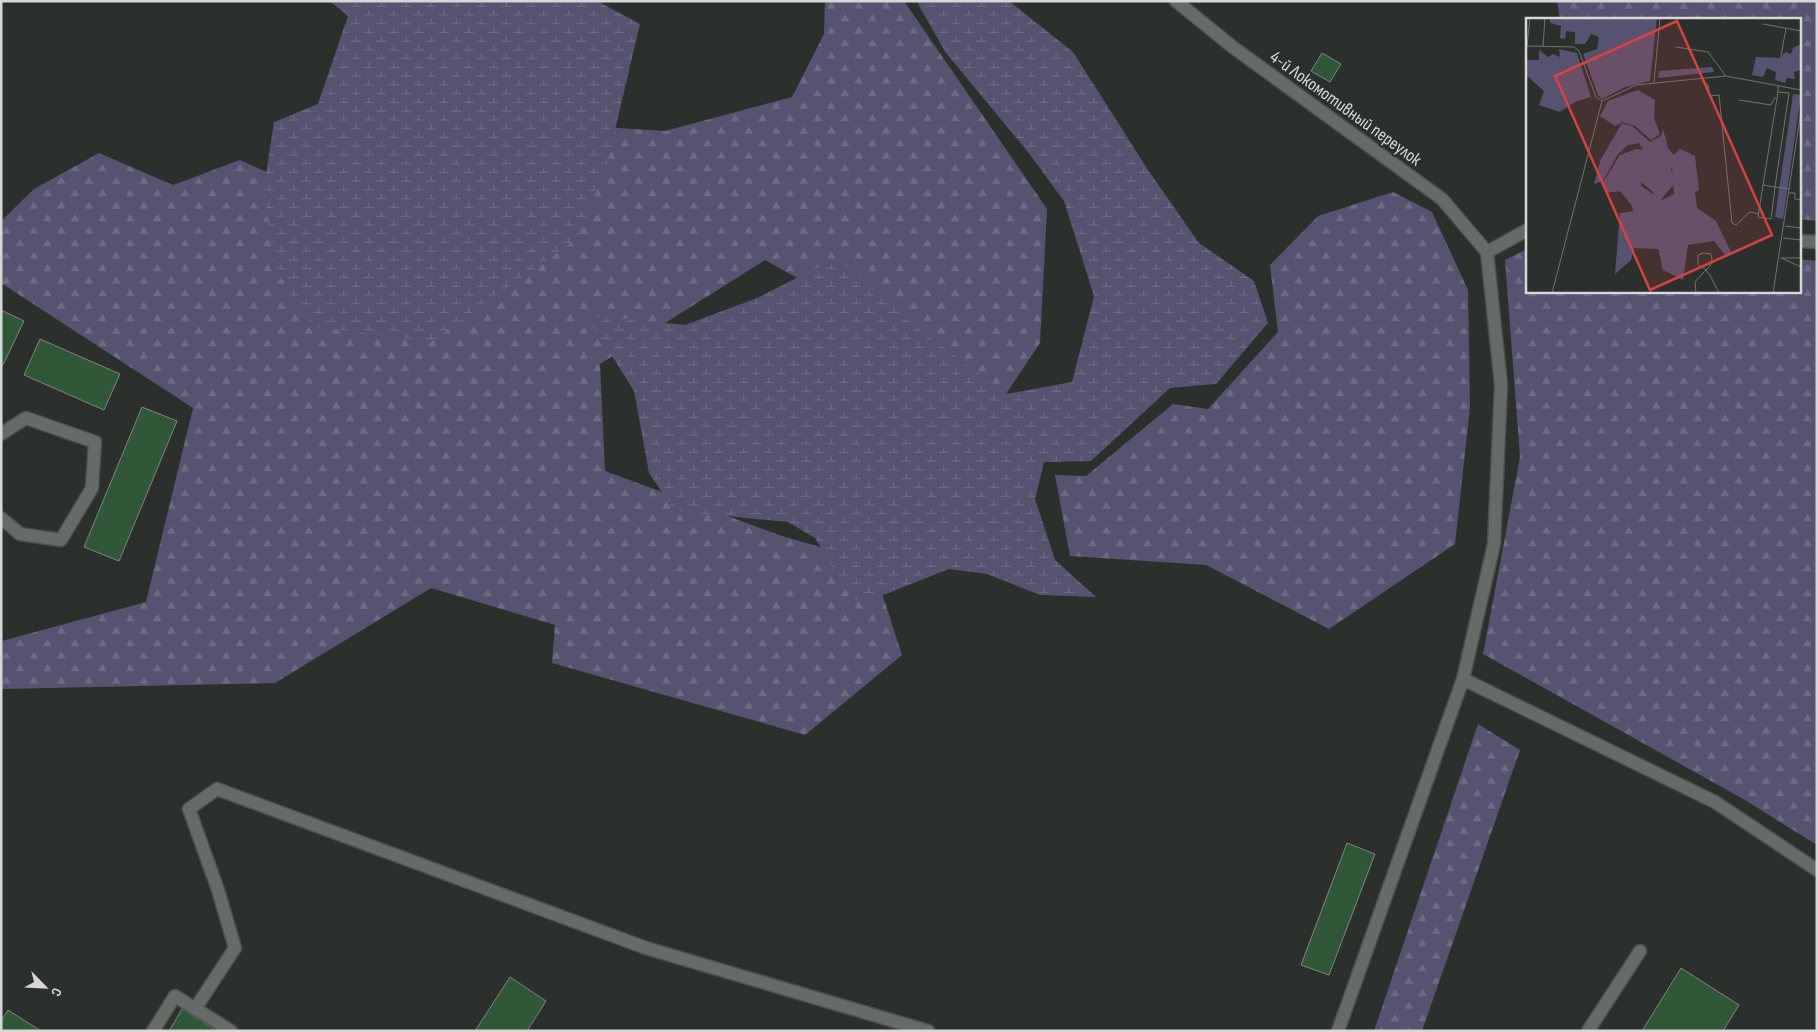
<svg xmlns="http://www.w3.org/2000/svg" width="1818" height="1032" viewBox="0 0 1818 1032" font-family="'Sofia Sans Condensed',sans-serif">
	<style>
		.forest { fill: url(#forest-firs) }
		.wetland { fill: url(#wetland-marsh) }
		.building { fill: #305838; stroke: #808480 }
		.lines { fill: none; stroke-linecap: round; stroke-linejoin: round }
		.minor-casing { stroke: #4b4e4b; stroke-width: 15 }
		.minor { stroke: #676b67; stroke-width: 12 }
		.labels { text-anchor: middle; stroke-width: 4.5; stroke-linejoin: round; paint-order: stroke }
		.street-label { font-size: 18px; fill: #d5d8d6; stroke: #2c302d }
		.inset-road { fill: none; stroke: #707371; stroke-width: 1 }
		.view { fill: #d64242; fill-opacity: 0.15; stroke: #d64242; stroke-width: 2.5 }
		.inset-edge { fill: none; stroke: #d5d8d6; stroke-width: 2.5 }
	</style>
	<defs>
		<pattern id="forest-firs" width="22" height="20" patternUnits="userSpaceOnUse" patternTransform="scale(1.25)"><rect width="22" height="20" fill="#56526f"/><path d="M5 1l3.5 6h-7zM16 11l3.5 6h-7z" fill="#6d6a83"/></pattern>
		<pattern id="wetland-marsh" width="20" height="14" patternUnits="userSpaceOnUse" patternTransform="scale(1.25)"><rect width="20" height="14" fill="#56526f"/><path d="M1 5h8M5 5V1M11 12h8M15 12V8" fill="none" stroke="#6d6a83"/></pattern>
	</defs>
	<rect width="100%" height="100%" fill="#2c302d"/>
	<g class="forest">
		<path d="M825,1H904L1047,209L1040,343L1006,394L765,260L600,364L605,471L782,536L872,562L902,655L805,735L552,663L555,625L431,588L275,683L1,689L2,641L146,602L193,408L1,283V221L34,189L99,153L173,185L240,160L311,192L555,124L665,131L792,97L824,34Z"/>
		<path d="M1557,1H1817V221L1799,219V19H1560Z"/>
		<path d="M1393,192L1432,212L1468,290L1470,407L1455,544L1329,629L1206,565L1070,556L1055,475L1086,476L1173,404L1208,409L1278,332L1270,265L1318,216Z"/>
		<path d="M1527,249V291H1799V259L1817,261V845L1745,800L1483,654L1520,457L1505,260Z"/>
		<path d="M1478,724L1520,750L1422,1031H1374Z"/>
	</g>
	<g class="wetland">
		<path d="M330,1H597L640,24L607,164L578,238L431,342L312,326L273,265L264,187L274,122L318,104L348,16Z"/>
		<path d="M918,1H1009L1073,52L1148,170L1199,243L1254,281L1268,323L1216,384L1170,388L1091,461L1044,462L1035,499L1055,560L1096,597L1040,595L987,574L949,569L878,597L852,600L815,538L788,522L675,511L649,473L634,391L586,315L685,325L757,298L836,258L911,323L1006,394L1072,382L1094,296L1064,201L1028,152L946,53L918,4Z"/>
	</g>
	<g class="building">
		<path d="M1322,53L1341,64L1330,82L1311,71Z"/>
		<path d="M1,310L24,321L3,365L1,364Z"/>
		<path d="M40,339L120,374L104,410L24,375Z"/>
		<path d="M142,407L177,421L119,561L84,547Z"/>
		<path d="M1347,843L1375,854L1329,975L1301,965Z"/>
		<path d="M1681,968L1739,1005L1723,1031H1642Z"/>
		<path d="M510,977L546,1001L527,1031H475Z"/>
		<path d="M182,1009L214,1029L213,1031H169Z"/>
		<path d="M8,1010L41,1031H1V1021Z"/>
	</g>
	<g class="lines">
		<defs>
			<g id="minor">
				<path d="M1176,1L1234,48L1442,199L1487,252"/>
				<path d="M1799,241L1817,242"/>
				<path d="M1487,252L1527,230"/>
				<path d="M1,434L26,418L95,442L92,488L61,540L20,534L1,518"/>
				<path d="M1463,679L1715,802L1817,870"/>
				<path d="M195,1009L235,948L218,890L189,809L217,789L646,948L928,1031"/>
				<path d="M153,1031L175,996L231,1031"/>
				<path d="M1338,1031L1463,679L1494,544L1501,385L1487,252"/>
				<path d="M1588,1031L1640,951"/>
			</g>
		</defs>
		<use href="#minor" class="minor-casing"/>
		<use href="#minor" class="minor"/>
	</g>
	<g class="labels">
		<g class="street-label">
			<text transform="translate(1346 108) rotate(36)" y="6">4-й Локомотивный переулок</text>
		</g>
	</g>
	<g transform="translate(1526 18)">
		<rect width="275" height="275" fill="#2c302d"/>
		<path d="M24,0H131L124,63L99,69L76,81L72,77L57,36L71,31L73,19L65,16L59,26H49V14L40,13L39,21L34,20L35,8L24,5ZM275,26V52L268,54L269,61L261,60L259,65L249,62L250,54L241,50L237,59L226,57L230,39L253,40L260,34L265,36L267,30ZM33,31L51,35L65,79L49,84L34,94L13,87L18,73L0,57V42H13V32L22,39L27,36L34,39ZM186,49L188,54L132,60L133,53ZM112,72L129,82L128,100L134,116L125,122L109,108L96,104L89,108L74,98L82,83ZM267,76L275,77L257,201L249,199ZM110,131L118,132L115,168L136,182L148,176L145,139L154,131L169,138L173,172L169,174L171,190L190,203L206,236L200,238L188,223L162,227L157,262L137,252L131,225L110,200L105,186L94,173L80,175L76,166L94,137Z" fill="#56526f"/>
		<path d="M96,105L106,108L124,124L135,118L137,111L142,130L150,140L145,151L149,165L131,186L127,174L111,160L118,133L113,125L102,127L92,136L77,163L68,166L74,143ZM122,191L142,203L146,218L133,231L108,230L105,242L89,256L94,195Z" fill="#56526f"/>
		<path class="inset-road" d="M237,6L275,13M0,28L48,29L53,33L70,79L76,83M1,28L4,0M17,28L19,0M150,29L182,34L200,58M255,38L260,10M175,60L182,67L184,78L193,77L206,205L210,207L224,194L233,196M128,64L134,0M252,68V74L263,75L249,169L245,201L232,199L237,167L249,169L263,171M213,82L245,87L249,79M76,83L110,67L200,58L275,72M237,167L252,74M263,175H269V181L275,182M259,208L275,210M257,220L275,222M275,240H255L275,249M26,275L76,83M170,275L169,264L176,256L184,248L186,241L185,236L177,235L172,237V247L179,251L180,252L185,259L193,275M247,275L275,93"/>
		<path class="view" d="M151,3L246,217L124,272L29,58Z"/>
		<rect width="275" height="275" class="inset-edge"/>
	</g>
	<rect width="1818" height="1032" fill="none" stroke="#d5d8d6" stroke-width="5"/>
	<g transform="translate(45 987) rotate(114)" stroke="#2c302d" stroke-width="4" paint-order="stroke">
	<path d="M0-4L9 19L0 12L-9 19Z" fill="#d5d8d6"/>
	<text y="-8" font-size="14" font-weight="bold" text-anchor="middle" fill="#d5d8d6">С</text>
	</g>
</svg>
